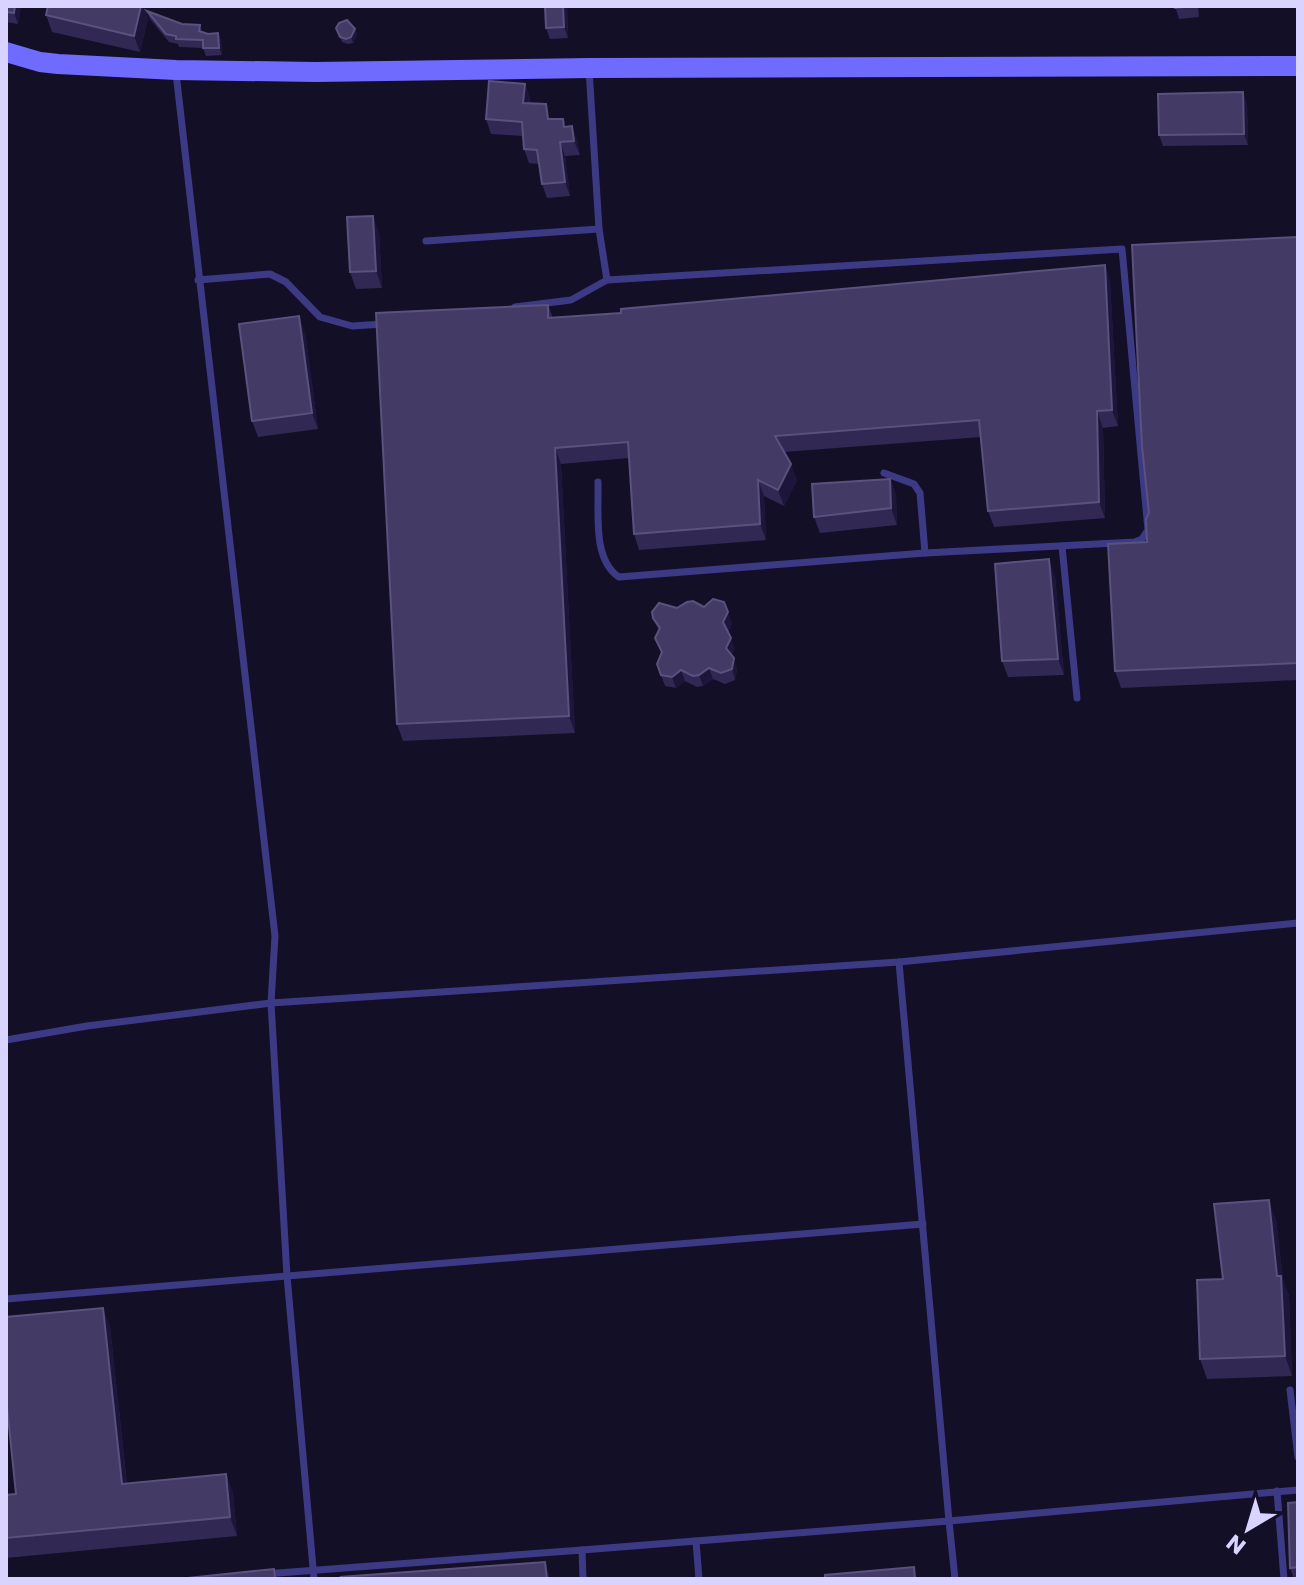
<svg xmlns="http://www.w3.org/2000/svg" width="1304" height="1585" viewBox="0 0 1304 1585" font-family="Poppins,sans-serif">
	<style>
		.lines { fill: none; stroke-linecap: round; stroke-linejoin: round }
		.lane { stroke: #3d3a85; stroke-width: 7 }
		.secondary { stroke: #6f6bff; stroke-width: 20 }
		.wall { fill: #312854 }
		.shaded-wall { fill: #1d163a }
		.building { fill: #433a66; stroke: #5a527e; stroke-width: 2 }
	</style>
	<rect width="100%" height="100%" fill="#130f26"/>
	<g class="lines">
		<g class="lane">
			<path d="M589,69L599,229L607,280L1122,249L1148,530L1142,539L1135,542L925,553L619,577C592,559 599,512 598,482"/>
			<path d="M176,73L275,936L271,1003L287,1276L314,1579"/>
			<path d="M426,241L599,229"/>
			<path d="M198,280L270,274L286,282L320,317L352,326L384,324"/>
			<path d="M515,307L571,300L607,280"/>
			<path d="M884,473L914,484L920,493L925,553"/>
			<path d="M1062,546L1077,698"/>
			<path d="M899,962L949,1521L1298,1490"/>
			<path d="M6,1040L87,1026L271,1003L899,962L1298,923"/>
			<path d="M6,1299L923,1224"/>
			<path d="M1290,1390L1298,1457"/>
			<path d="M1277,1491L1284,1579"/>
			<path d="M696,1541L699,1579"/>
			<path d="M582,1550L949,1521L955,1579"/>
			<path d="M265,1574L582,1550L583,1579"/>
		</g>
		<path class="secondary" d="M6,52L40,62L58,64L176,70L315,72L589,68L1298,66"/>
	</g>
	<g class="wall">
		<path d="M6,6H21L18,24L6,22Z"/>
		<path d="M48,6H144L148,18L140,52L52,32L46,15Z"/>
		<path d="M545,6H567L568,38L550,39L546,28Z"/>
		<path d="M1175,6H1198L1199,17L1179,19Z"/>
		<path d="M147,11L182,24L200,25L202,32L208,34L218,33L221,41L222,55L206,56L203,48L179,47L178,44L169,42L150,19Z"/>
		<path d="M336,28L355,29L357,35L353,43L348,44L342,42Z"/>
		<path d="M525,84L530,98V104L551,119L566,127L577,140L580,155L565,156L570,196L547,198L542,184L539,164L529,163L524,149L523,136L491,134L486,119Z"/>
		<path d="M1247,103L1248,145L1163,146L1159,135Z"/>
		<path d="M379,232L382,288L356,289L350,272Z"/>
		<path d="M1298,237V680L1121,688L1115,671L1147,542Z"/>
		<path d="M1105,265L1110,281L1118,426L1103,428L1105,518L994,527L988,511L981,437L784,452L797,480L784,506L764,496L766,540L639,550L634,534L629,458L561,464L575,733L403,741L397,724L548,305L553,318L621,313Z"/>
		<path d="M305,332L318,429L258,437L252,421Z"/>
		<path d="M890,479L896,495L897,525L820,533L814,517Z"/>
		<path d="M1055,576L1064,675L1008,677L1002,661Z"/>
		<path d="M677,608L732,623L728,632L735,649L731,655L737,669L735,680L725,684L713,679L703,686L697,687L685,681L676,688L665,686L657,664L662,653L655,638L659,631L653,618Z"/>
		<path d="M1276,1220L1283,1280L1289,1296L1292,1376L1207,1379L1200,1359L1223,1279Z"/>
		<path d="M103,1308L110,1327L127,1484L226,1474L233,1494L237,1536L6,1558V1495L16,1494Z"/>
		<path d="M1298,1502V1579H1294L1290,1568Z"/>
	</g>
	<g class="shaded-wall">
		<path d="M15,6H21L18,24L14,13Z"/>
		<path d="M141,6H144L148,18L140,52L134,36Z"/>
		<path d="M563,6H567L568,38L564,27Z"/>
		<path d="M355,29L357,35L353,43L351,37Z"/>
		<path d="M218,33L221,41L222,55L219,48Z"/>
		<path d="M525,84L530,98L528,118L523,103Z"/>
		<path d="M1243,92L1247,103L1248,145L1244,134Z"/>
		<path d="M572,126L577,140L580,155L574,141Z"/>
		<path d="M560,142L565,156L570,196L565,182Z"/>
		<path d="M373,216L379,232L382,288L376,271Z"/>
		<path d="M1105,265L1110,281L1118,426L1112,410Z"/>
		<path d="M299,316L305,332L318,429L312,413Z"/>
		<path d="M1097,411L1103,428L1105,518L1099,502Z"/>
		<path d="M555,448L561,464L575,733L569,716Z"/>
		<path d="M791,464L797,480L784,506L778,490Z"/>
		<path d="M890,479L896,495L897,525L891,508Z"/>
		<path d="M758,480L764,496L766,540L760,524Z"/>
		<path d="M1049,559L1055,576L1064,675L1058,659Z"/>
		<path d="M728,612L732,623L727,633L723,622Z"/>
		<path d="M731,638L735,649L730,659L726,648Z"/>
		<path d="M734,658L737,669L735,680L732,669Z"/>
		<path d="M709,668L713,679L703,686L699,675Z"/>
		<path d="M681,670L685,681L676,688L672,677Z"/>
		<path d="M1269,1200L1276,1220L1283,1280L1289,1296L1292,1376L1285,1356Z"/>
		<path d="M103,1308L110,1327L129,1504L122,1484Z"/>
		<path d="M226,1474L233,1494L237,1536L230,1517Z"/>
		<path d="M545,1562L551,1579H547Z"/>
	</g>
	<g class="building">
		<path d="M6,6H15L14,13L6,12Z"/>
		<path d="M48,6H141L134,36L46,15Z"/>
		<path d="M545,6H563L564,27L546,28Z"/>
		<path d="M1175,6H1195L1175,8Z"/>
		<path d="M147,11L182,24L200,25L199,31L208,34L218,33L219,48H203V40L176,39V36L166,34Z"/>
		<path d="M347,20L355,29L351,37L346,39L340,37L336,28L339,23Z"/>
		<path d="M489,81L525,84L523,103L546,104L548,119H563L564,127L572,126L574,141L560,142L565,182L542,184L537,150L524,149L522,122L486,119Z"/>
		<path d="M1243,92L1244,134L1159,135L1158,94Z"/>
		<path d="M373,216L376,271L350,272L347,217Z"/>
		<path d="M1298,237V663L1115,671L1108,544L1147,542L1146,519L1149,513L1142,446L1132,245Z"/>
		<path d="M1105,265L1112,410L1097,411L1099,502L988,511L979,420L775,436L791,464L778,490L758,480L760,524L634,534L628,442L555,448L569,716L397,724L376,313L548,305V318L621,313V309Z"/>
		<path d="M299,316L312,413L252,421L239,324Z"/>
		<path d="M890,479L891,508L814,517L812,484Z"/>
		<path d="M1049,559L1058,659L1002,661L995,564Z"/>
		<path d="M713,599L724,602L728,612L723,622L731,638L726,648L734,658L732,669L721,673L709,668L699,675L693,676L681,670L672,677L661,675L657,664L662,652L655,638L660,628L653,618L652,612L659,603L677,608L687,602L693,601L704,607Z"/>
		<path d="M1269,1200L1277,1276H1281L1285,1356L1200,1359L1197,1280L1223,1279L1214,1204Z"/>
		<path d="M103,1308L122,1484L226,1474L230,1517L6,1538V1495L16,1494L6,1397V1317Z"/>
		<path d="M1298,1502V1567L1290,1568L1288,1503Z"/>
		<path d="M545,1562L547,1579H342L341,1577Z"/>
		<path d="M914,1567L915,1579H825V1575Z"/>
		<path d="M274,1569L275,1579H178Z"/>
	</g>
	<rect width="1304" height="1585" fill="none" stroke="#d9d4ff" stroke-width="16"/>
	<g transform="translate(1248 1529) rotate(218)" stroke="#130f26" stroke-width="6" paint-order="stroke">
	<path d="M0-6L14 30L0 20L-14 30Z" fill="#d9d4ff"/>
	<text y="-12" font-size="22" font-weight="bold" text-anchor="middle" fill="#d9d4ff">N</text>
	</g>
</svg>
